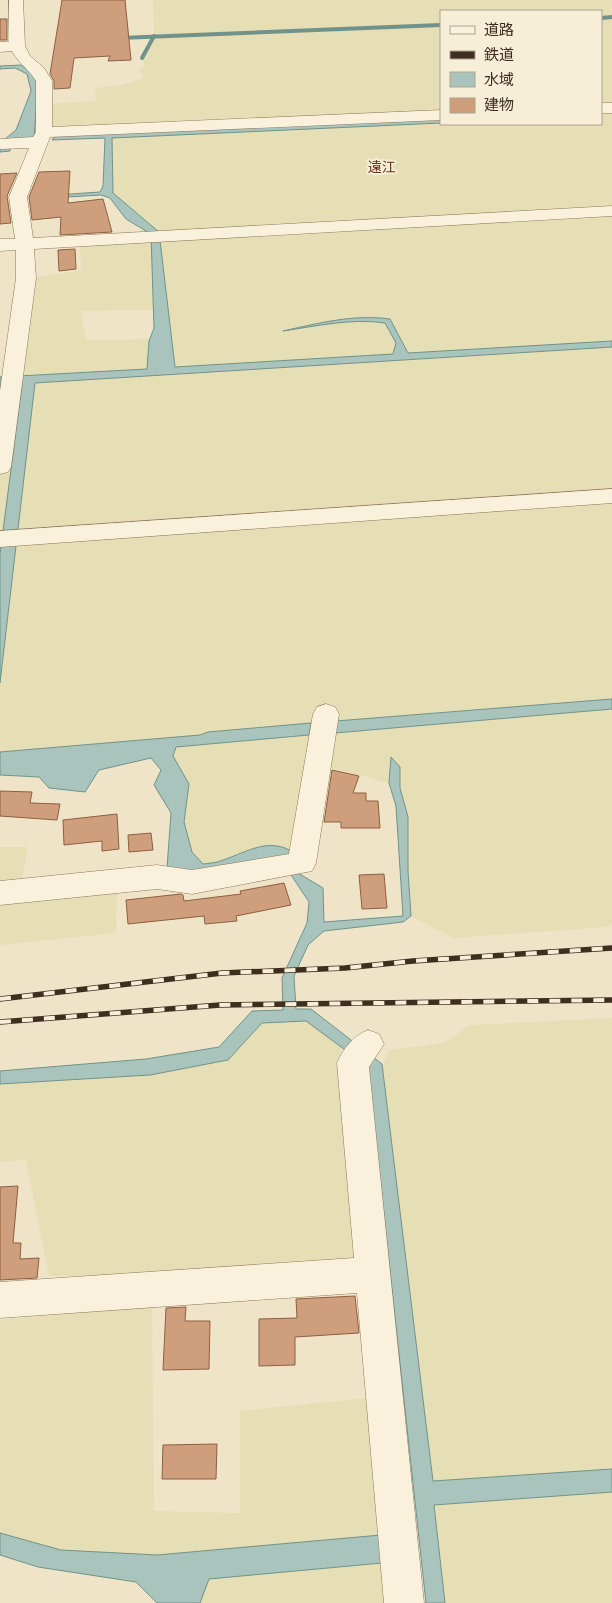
<svg xmlns="http://www.w3.org/2000/svg" width="612" height="1603" viewBox="0 0 612 1603" font-family="'Crimson Pro','Noto Sans JP',serif">
	<style>
		.farmland { fill: #e6deb5; fill-rule: evenodd }
		.water { fill: #a9c4bc; stroke: #6f938a }
		.lines { fill: none; stroke-linecap: round; stroke-linejoin: round }
		.stream { stroke: #6f938a; stroke-width: 4 }
		.building { fill: #cf9f7d; stroke: #8d5f41 }
		.minor-casing { stroke: #8d765c; stroke-width: 1 }
		.minor { fill: #faf1dc; fill-rule: evenodd }
		.rail-casing { stroke: #3d2e20; stroke-width: 5.5 }
		.rail { stroke: #f7eed8; stroke-width: 4; stroke-dasharray: 11; stroke-linecap: butt }
		.labels { text-anchor: middle; stroke-width: 4; stroke-linejoin: round; paint-order: stroke }
		.far-neighbourhood-label { font-size: 14px; fill: #6b2e1e; stroke: #f7eed8 }
	</style>
	<rect width="100%" height="100%" fill="#f0e4c8"/>
	<g class="farmland">
		<path d="M153,0H612V699L311,723L208,732L200,735L0,752V382L18,380L34,278L81,270L80,242L153,240V231L107,192L108,137L48,138L50,104L96,101L95,88L122,85L144,78L139,71L145,66L142,58L154,36ZM441,11H601V124H441ZM159,310L161,339L86,340L81,311Z"/>
		<path d="M612,709V923L609,927L454,938L411,916L400,788L389,783L312,763L294,853L258,846L220,861L203,864L192,852L184,822L189,784L173,756L176,747Z"/>
		<path d="M0,847H28L18,901L117,891L116,933L0,945Z"/>
		<path d="M612,1018V1603H445L434,1505L433,1482L382,1064L390,1050L444,1043L470,1025Z"/>
		<path d="M306,1021L341,1047L361,1261L230,1276H49L26,1160L0,1162V1084L150,1075L228,1060L262,1023Z"/>
		<path d="M152,1306L154,1511L240,1513V1411L368,1398L381,1535L157,1555L61,1550L0,1533V1320Z"/>
		<path d="M382,1563L386,1603H200L208,1579Z"/>
	</g>
	<g class="water">
		<path d="M21,65L33,74L38,85L34,139L10,146V151L0,152V143L16,130L31,91L27,74L15,68L0,69V66Z"/>
		<path d="M441,118V123L112,138L113,193L159,232L175,367L393,354L396,343L385,323C351,318 317,326 283,331C319,323 354,314 390,319L408,353L612,341V347L35,383L0,683V554L22,385L0,386V377L147,369L149,341L154,328L151,234L126,219L110,198L101,195L33,199L40,196L100,192L103,186L105,138L52,140L55,136Z"/>
		<path d="M612,699V709L335,733L336,721Z"/>
		<path d="M311,723L309,735L176,747L173,756L189,784L184,822L192,852L203,864C209,863 217,863 223,860C247,852 270,836 294,853L208,875L167,868L171,813L154,785L161,770L151,758L99,770L85,792L49,788L39,777L0,775V752L200,735L208,732Z"/>
		<path d="M391,757L400,767V788L408,817V871L411,916L403,922L324,931L308,945L294,976L296,1009H311L382,1064L433,1481L612,1469V1492L434,1505L445,1603H426L368,1067L306,1021L262,1023L228,1060L150,1075L0,1084V1071L146,1059L219,1047L252,1011L283,1010L282,978L307,923L309,902L291,875L298,873L323,888L324,922L403,916L396,806L389,783Z"/>
		<path d="M0,1533L61,1550L157,1555L381,1535L382,1563L209,1579L200,1603H157L136,1582L38,1567L0,1555Z"/>
	</g>
	<g class="lines">
		<g class="stream">
			<path d="M601,18L612,17"/>
			<path d="M120,38L441,25"/>
			<path d="M142,58L154,36"/>
		</g>
	</g>
	<g class="building">
		<path d="M62,0H125L131,60L108,61L110,56L74,58L70,88L54,89V81L50,74Z"/>
		<rect x="0" y="19" width="7" height="21"/>
		<path d="M70,171L68,203L103,199L112,232L60,235L61,217L32,220L29,197L39,172Z"/>
		<path d="M17,173L7,196L11,223L0,224V174Z"/>
		<path d="M75,249L76,269L59,271L58,250Z"/>
		<path d="M332,770L359,776L353,793H366V801H378L380,828H341V822H324Z"/>
		<path d="M0,791L32,792L30,803L60,804L57,820L0,816Z"/>
		<path d="M117,814L119,849L102,851V841L64,845L63,820Z"/>
		<path d="M151,833L153,850L129,852L128,835Z"/>
		<path d="M384,874L387,908L362,909L359,875Z"/>
		<path d="M284,883L291,905L236,916L237,921L205,924L204,916L128,924L126,900L181,894L183,895L184,901L241,894L240,891Z"/>
		<path d="M18,1186L13,1243H21L20,1259L39,1258L37,1278L0,1280V1187Z"/>
		<path d="M355,1296L359,1333L295,1337V1365L259,1366V1319L297,1318L296,1299Z"/>
		<path d="M186,1307L185,1321H210L209,1369L163,1370L166,1308Z"/>
		<path d="M217,1444L216,1479H162L163,1445Z"/>
	</g>
	<g class="lines">
		<defs>
			<g id="minor">
				<path d="M9,0H23L25,46L30,56L44,68L52,81V127L441,110V120L50,137L27,197L33,238L612,206V216L34,249L36,278L11,467L8,472L0,474V391L16,278V250L0,251V239H15L9,197L29,148L0,149V139L33,137L36,132V81C29,69 18,63 12,51L0,52V42H9Z"/>
				<rect x="601" y="103" width="11" height="10"/>
				<path d="M612,489V503L0,547V531Z"/>
				<path d="M326,704L335,707L339,714L316,863L312,871L192,894L157,889L0,905V881L157,865L192,870L289,854L313,714L317,707Z"/>
				<path d="M368,1030L379,1034L384,1044L369,1067L424,1603H384L357,1293L0,1318V1282L354,1258L337,1063C344,1048 353,1036 368,1030Z"/>
			</g>
		</defs>
		<use href="#minor" class="minor-casing"/>
		<use href="#minor" class="minor"/>
		<defs>
			<g id="rail">
				<path d="M0,999L222,973L345,968L413,961L612,948"/>
				<path d="M0,1022L220,1005L612,1000"/>
			</g>
		</defs>
		<use href="#rail" class="rail-casing"/>
		<use href="#rail" class="rail"/>
	</g>
	<g class="labels">
		<g class="far-neighbourhood-label">
			<text x="382" y="172">遠江</text>
		</g>
	</g>
	<rect x="440" y="10" width="162" height="115" fill="#f7eed8" stroke="#ada18e"/>
	<rect x="450" y="26" width="25" height="8" fill="#faf1dc" stroke="#ada18e"/>
	<text x="484" y="35" font-size="15" fill="#3d2e20">道路</text>
	<rect x="450" y="51" width="25" height="8" fill="#3d2e20" stroke="#ada18e"/>
	<text x="484" y="60" font-size="15" fill="#3d2e20">鉄道</text>
	<rect x="450" y="72" width="25" height="15" fill="#a9c4bc" stroke="#ada18e"/>
	<text x="484" y="85" font-size="15" fill="#3d2e20">水域</text>
	<rect x="450" y="98" width="25" height="15" fill="#cf9f7d" stroke="#ada18e"/>
	<text x="484" y="110" font-size="15" fill="#3d2e20">建物</text>
</svg>
